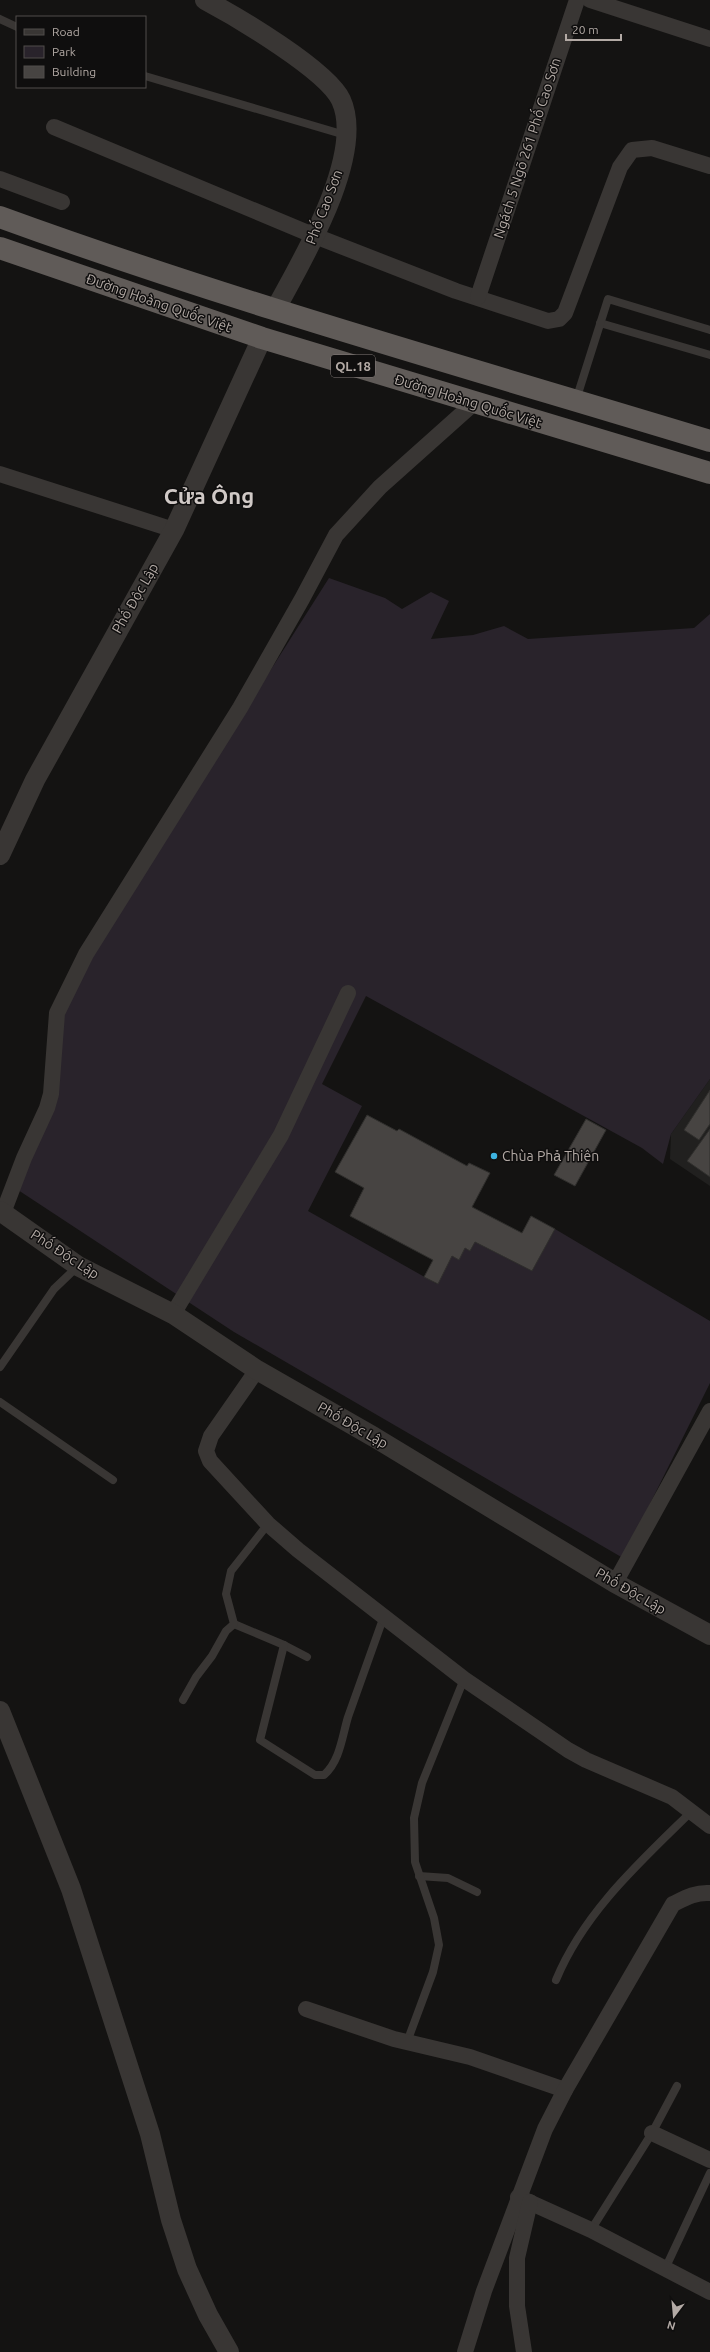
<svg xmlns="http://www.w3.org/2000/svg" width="710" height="2352" viewBox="0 0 710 2352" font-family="Ubuntu,sans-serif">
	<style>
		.built { fill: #21201f }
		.green { fill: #29232b }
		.building { fill: #474442; stroke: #302f2d }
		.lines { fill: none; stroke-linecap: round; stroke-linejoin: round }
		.service { stroke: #393634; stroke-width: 8 }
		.minor { stroke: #393634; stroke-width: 16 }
		.tertiary { stroke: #393634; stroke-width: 20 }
		.trunk { stroke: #605b58; stroke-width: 22 }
		.poi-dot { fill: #3db3e1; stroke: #0f0e0e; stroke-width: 1.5 }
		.labels { text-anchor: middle; stroke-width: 3; stroke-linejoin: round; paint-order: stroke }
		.shield { fill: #0f0e0e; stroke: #827b78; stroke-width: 1 }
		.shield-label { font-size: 13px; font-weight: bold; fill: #b3aaa5 }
		.street-label { font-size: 14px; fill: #b3aaa5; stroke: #0f0e0e }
		.poi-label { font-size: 14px; fill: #b3aaa5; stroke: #0f0e0e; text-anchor: start }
		.town-label { font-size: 22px; font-weight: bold; fill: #d0c9c6; stroke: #0f0e0e }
	</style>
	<rect width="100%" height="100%" fill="#141312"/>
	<path class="built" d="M710,1079V1186L670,1159L671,1134Z"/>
	<path class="green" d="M329,578L385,598L402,609L431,592L449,601L431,639L473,635L504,626L528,639L694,628L710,614V1079L671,1134L663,1164L642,1148L366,996L322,1084L362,1106L308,1211L437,1284L452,1256L459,1259L465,1248L470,1251L475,1242L532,1271L555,1229L710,1321V1383L623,1558L234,1332L18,1190L63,1018L80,977L152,857Z"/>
	<g class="building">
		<path d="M710,1090V1124L699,1140L684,1130Z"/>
		<path d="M367,1115L397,1131L399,1129L467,1166L469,1163L490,1173L472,1207L522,1233L531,1216L555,1229L532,1271L475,1242L470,1251L465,1248L459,1260L452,1256L438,1284L424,1277L433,1260L350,1216L364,1188L335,1172Z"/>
		<path d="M586,1119L606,1130L575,1186L554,1175Z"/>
		<path d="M710,1129V1177L687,1161Z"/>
	</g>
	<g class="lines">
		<g class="service">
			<path d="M0,19L17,27"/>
			<path d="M145,76L345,135"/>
			<path d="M600,323L710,355"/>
			<path d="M576,400L608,299L710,330"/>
			<path d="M0,1367L54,1289L77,1267"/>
			<path d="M0,1402L113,1480"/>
			<path d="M234,1624L284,1645L307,1657"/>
			<path d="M284,1645L260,1740L315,1775H324C340,1761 342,1737 348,1717C360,1683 372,1649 384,1616"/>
			<path d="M183,1700L196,1677L212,1656L226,1631L234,1624L226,1594L231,1571L268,1524"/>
			<path d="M419,1876L448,1878L477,1892"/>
			<path d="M556,1980C584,1912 640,1862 692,1811"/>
			<path d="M407,2042L433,1972L439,1945L434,1918L415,1862L414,1818L422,1783L464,1679"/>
			<path d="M591,2230L652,2133L677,2086"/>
			<path d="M665,2269L710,2173"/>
		</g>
		<g class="minor">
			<path d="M590,0L710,39"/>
			<path d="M54,127L315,236L456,291L548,321L559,319L565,313L620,167L632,150L652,148L710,166"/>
			<path d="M0,179L62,202"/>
			<path d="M478,297L577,0"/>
			<path d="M0,474L174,530"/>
			<path d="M3,1213L24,1158L47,1108L51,1094L57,1013L86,954L240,708L302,599L336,535L380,487L474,403"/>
			<path d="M173,1314L281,1135L348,993"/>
			<path d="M257,1370L211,1436L206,1451L210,1461L268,1524L298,1550L464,1679L568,1750L586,1760L672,1797L710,1826"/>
			<path d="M615,1583L710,1411"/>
			<path d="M306,2009L394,2039L470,2057L565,2090"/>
			<path d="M652,2133L710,2160"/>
			<path d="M518,2197L591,2230L710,2292"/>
			<path d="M465,2352L484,2291L545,2129L565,2090L673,1904C685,1898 695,1892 710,1893"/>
			<path d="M524,2352L517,2306V2258L530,2202"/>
		</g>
		<g class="tertiary">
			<path d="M205,0C237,17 327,70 341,100C366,155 301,262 275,310"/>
			<path d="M0,855L35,780L174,530L262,338"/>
			<path d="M0,1211L78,1266L173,1314L257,1370L374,1437L615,1583L710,1635"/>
			<path d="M0,1711L71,1889L150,2134L171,2220L187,2269L208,2315L229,2352"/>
		</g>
		<g class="trunk">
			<path d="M0,217C233,302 473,369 710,441"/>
			<path d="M0,248L262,338L710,473"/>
		</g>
	</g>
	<circle class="poi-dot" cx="494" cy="1156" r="4"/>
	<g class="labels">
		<rect class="shield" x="331" y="355" width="44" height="22" rx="3"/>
		<g class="shield-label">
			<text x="353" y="371">QL.18</text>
		</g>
		<g class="street-label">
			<text transform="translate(527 148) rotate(-72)" y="5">Ngách 5 Ngõ 261 Phố Cao Sơn</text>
			<text transform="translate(324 207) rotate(-69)" y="5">Phố Cao Sơn</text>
			<text transform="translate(159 303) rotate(19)" y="5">Đường Hoàng Quốc Việt</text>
			<text transform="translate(468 401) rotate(17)" y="5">Đường Hoàng Quốc Việt</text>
			<text transform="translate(135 598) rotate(-60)" y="5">Phố Độc Lập</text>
			<text transform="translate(65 1254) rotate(33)" y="5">Phố Độc Lập</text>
			<text transform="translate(353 1425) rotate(30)" y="5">Phố Độc Lập</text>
			<text transform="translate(631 1591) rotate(30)" y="5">Phố Độc Lập</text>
		</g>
		<g class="poi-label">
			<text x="502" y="1161">Chùa Phả Thiên</text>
		</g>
		<g class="town-label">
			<text x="209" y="504">Cửa Ông</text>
		</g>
	</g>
	<rect x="16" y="16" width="130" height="72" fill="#0f0e0e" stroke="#514c4a"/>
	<rect x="24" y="29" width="20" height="6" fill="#393634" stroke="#514c4a"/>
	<text x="52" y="36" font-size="12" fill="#b3aaa5">Road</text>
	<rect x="24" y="46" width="20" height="12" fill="#29232b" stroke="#514c4a"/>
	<text x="52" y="56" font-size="12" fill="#b3aaa5">Park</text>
	<rect x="24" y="66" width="20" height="12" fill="#474442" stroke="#514c4a"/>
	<text x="52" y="76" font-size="12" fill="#b3aaa5">Building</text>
	<g transform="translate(674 2316) rotate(196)" stroke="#0f0e0e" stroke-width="3" paint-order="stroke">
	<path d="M0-3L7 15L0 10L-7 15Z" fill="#b3aaa5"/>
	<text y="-6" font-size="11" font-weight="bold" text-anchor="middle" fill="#b3aaa5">N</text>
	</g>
	<path d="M566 34v6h55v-6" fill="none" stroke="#b3aaa5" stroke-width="2"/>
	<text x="572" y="34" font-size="12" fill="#b3aaa5" stroke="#0f0e0e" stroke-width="3" paint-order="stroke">20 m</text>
</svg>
